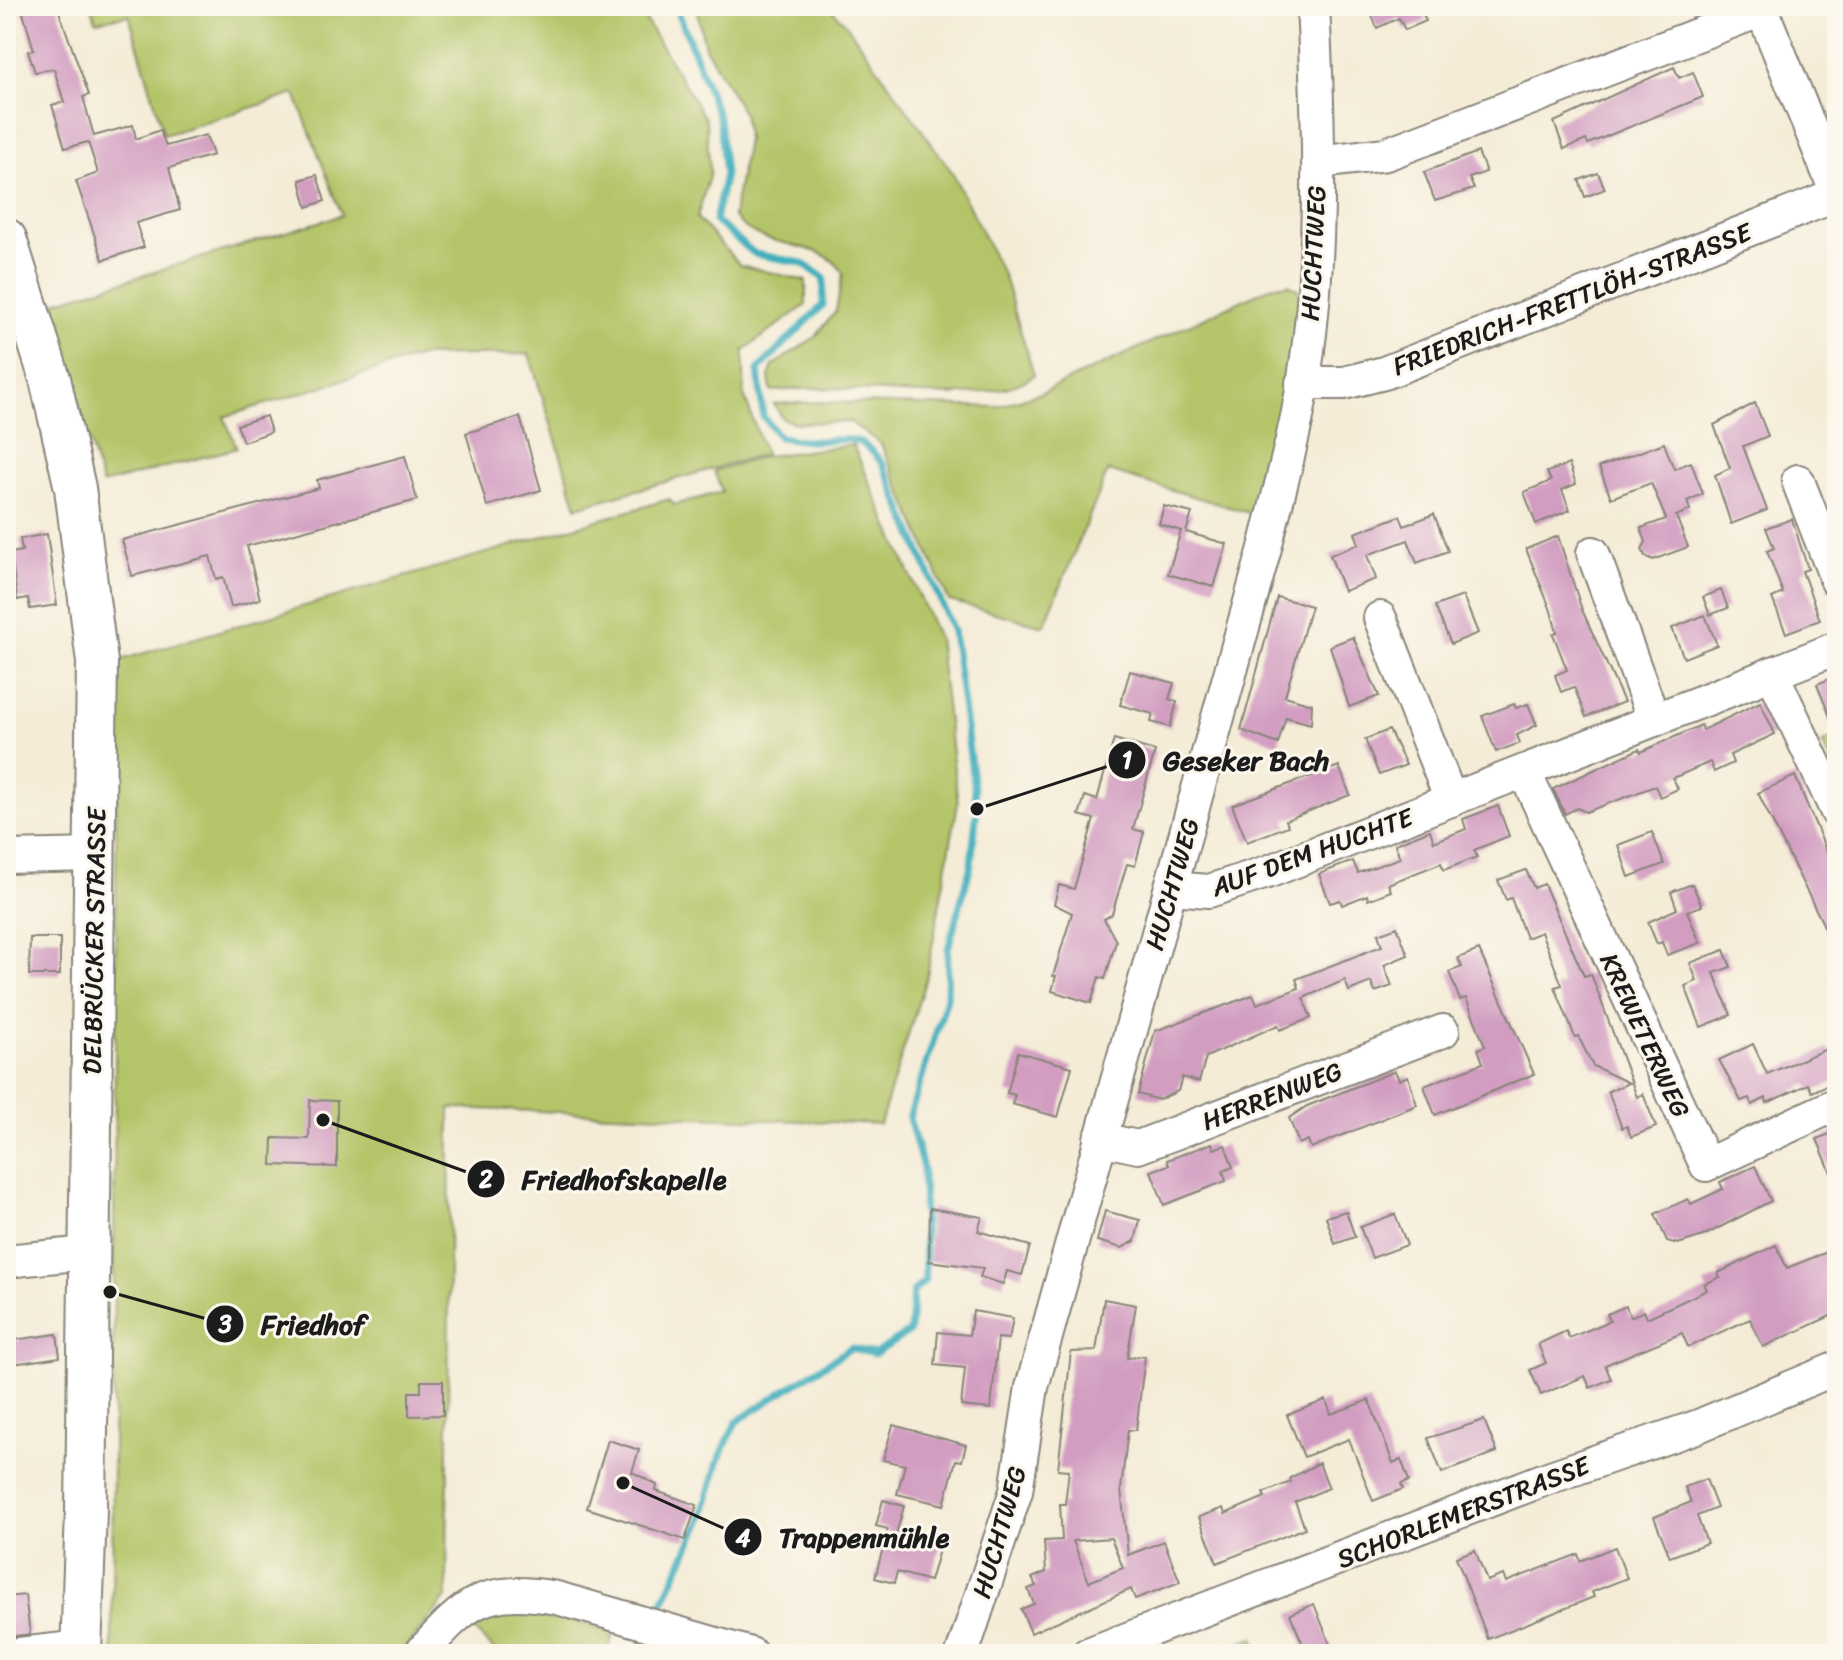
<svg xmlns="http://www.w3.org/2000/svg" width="1843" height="1660" viewBox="0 0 1843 1660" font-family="Sriracha,sans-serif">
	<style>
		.green { fill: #b4c467; stroke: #687042; stroke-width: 2 }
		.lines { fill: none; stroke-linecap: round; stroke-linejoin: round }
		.stream { stroke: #41afbe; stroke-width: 7 }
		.building { fill: #d29dc1; fill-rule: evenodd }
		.minor-casing { stroke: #88847a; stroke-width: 36 }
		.major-casing { stroke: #88847a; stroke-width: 44 }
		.minor { stroke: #fff; stroke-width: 32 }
		.major { stroke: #fff; stroke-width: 40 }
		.labels { text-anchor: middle; stroke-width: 6; stroke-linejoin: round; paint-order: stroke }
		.street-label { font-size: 26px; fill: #1c1c1c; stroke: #fbf7ec }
		.leader { fill: none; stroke: #1c1c1c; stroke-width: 3 }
		.callout-dot { fill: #1c1c1c; stroke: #fbf7ec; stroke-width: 3 }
		.mark-label { font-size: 24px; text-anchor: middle; font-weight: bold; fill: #fff }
		.callout-label { font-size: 28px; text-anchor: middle; font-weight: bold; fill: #1c1c1c; stroke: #fbf7ec; stroke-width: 6; stroke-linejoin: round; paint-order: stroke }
	</style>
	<rect width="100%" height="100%" fill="#fbf7ec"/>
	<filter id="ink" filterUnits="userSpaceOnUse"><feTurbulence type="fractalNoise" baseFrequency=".0125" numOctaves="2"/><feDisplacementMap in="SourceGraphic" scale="16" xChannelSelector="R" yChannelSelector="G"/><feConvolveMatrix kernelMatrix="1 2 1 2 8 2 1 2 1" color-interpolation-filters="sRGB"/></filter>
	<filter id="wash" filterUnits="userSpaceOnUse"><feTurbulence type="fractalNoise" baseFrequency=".006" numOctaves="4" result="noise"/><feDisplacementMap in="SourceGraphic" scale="32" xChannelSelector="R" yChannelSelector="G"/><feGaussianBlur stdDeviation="1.8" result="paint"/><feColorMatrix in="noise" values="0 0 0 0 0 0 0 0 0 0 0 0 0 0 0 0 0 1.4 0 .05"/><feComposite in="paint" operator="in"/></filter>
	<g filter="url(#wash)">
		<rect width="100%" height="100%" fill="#f4ecd7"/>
		<g class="green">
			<path d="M91,6H637L706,120L710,173L697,218L740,265L806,281V305L744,350V395L765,454L577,507L529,354L421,356L224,417L237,448L102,484L49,304L342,215L295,94L164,135L129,15L96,21Z"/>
			<path d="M696,6H828L845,23L952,172L1004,277L1034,375C990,408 881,390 827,388C808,388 790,390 771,391L769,377L773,366L815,337L836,311L843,273C822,236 763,254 733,216L747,140L743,113L705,47Z"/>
			<path d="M1289,284L1298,289L1302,297L1290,396L1259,516L1108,471L1044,626L949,601L881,444L850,422L796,423L783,419L774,404L821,402L997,407L1041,393L1273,286Z"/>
			<path d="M853,445L938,638L958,803L927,975L880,1124L450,1108L447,1597L401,1654H112L117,661L670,499L673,505L722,492L714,471L766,456Z"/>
			<path d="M1837,737V776L1822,743Z"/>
			<path d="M520,1612L552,1614L614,1633L607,1654H498L472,1628L492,1613Z"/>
			<path d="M1254,1637L1259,1654H1223L1221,1648Z"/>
		</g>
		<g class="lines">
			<g class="stream">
				<path d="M655,1619L702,1519L718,1462L736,1422L851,1348L875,1354L910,1331L913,1292L925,1280L923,1168L909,1118L947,998L948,949L971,865L977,809L953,631L884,466C858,430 850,441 811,441C801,441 790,438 779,437L763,416L758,370L823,305L824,278L802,263L755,254L715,221L725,174L719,118L676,6"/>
				<path d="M639,1654L648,1634"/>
			</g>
		</g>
		<g id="blocks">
			<g class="building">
				<path d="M21,6H57L89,95L83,97L94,136L133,125L136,139L160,130L166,146L206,135L213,155L169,168L180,210L136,223L144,247L103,260L76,181L98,173L88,142L65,148L52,105L64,102L54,69L35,72L28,51L34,50Z"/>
				<path d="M1368,6H1426L1421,9L1426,21L1405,30L1399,18L1377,28Z"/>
				<path d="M1674,67L1679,78L1693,72L1703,97L1588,144L1586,140L1564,149L1554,122Z"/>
				<path d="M1478,152L1486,172L1469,178L1474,189L1435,201L1424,172Z"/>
				<path d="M1598,173L1605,189L1585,197L1579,180Z"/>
				<path d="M317,175L325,201L307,207L300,180Z"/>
				<path d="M1755,403L1768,436L1743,446L1767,510L1731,524L1715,475L1730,468L1714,425Z"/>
				<path d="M266,416L271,432L243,442L237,425Z"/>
				<path d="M520,417L541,490L487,506L466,433Z"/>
				<path d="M1664,443L1674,469L1691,462L1703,494L1687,501L1690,510L1676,516L1688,547L1653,560L1645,556L1642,549L1646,542L1641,528L1666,519L1651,483L1611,498L1599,467Z"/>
				<path d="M405,456L417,500L247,546L260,599L231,607L223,577L216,579L210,556L132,576L122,540L319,488L317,480Z"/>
				<path d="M1569,464L1576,484L1562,490L1570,510L1536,524L1524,492L1551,481L1547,472Z"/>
				<path d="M1164,506L1192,513L1186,532L1227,544L1214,587L1168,574L1181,531L1159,524Z"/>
				<path d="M1434,514L1448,551L1417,563L1408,540L1367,555L1376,579L1344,591L1330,555L1359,544L1355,533L1400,516L1404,526Z"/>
				<path d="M1792,519L1808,569L1802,571L1820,620L1786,633L1772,598L1783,593L1767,551L1774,548L1766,528Z"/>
				<path d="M47,534L57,605L30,609L28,598L17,600L11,553L22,551L20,539Z"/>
				<path d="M1558,536L1582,610L1624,702L1586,717L1574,687L1561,692L1555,675L1567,670L1553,634L1557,632L1550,608L1526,549Z"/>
				<path d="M1721,590L1728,608L1710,615L1703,597Z"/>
				<path d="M1463,596L1478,633L1451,644L1435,606Z"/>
				<path d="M1277,597L1311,606L1285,696L1312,704L1311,724L1286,717L1278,744L1241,730Z"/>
				<path d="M1705,615L1717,645L1684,658L1672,628Z"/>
				<path d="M1353,637L1379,696L1349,707L1330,646Z"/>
				<path d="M1130,671L1174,683L1169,699L1177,702L1170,727L1151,722L1153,714L1120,705Z"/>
				<path d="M1837,676V731L1836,732L1817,684Z"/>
				<path d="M1760,702L1775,734L1730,755L1733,763L1714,772L1710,762L1673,778L1678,789L1660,797L1655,786L1586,812L1577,808L1565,814L1553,789L1639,749L1641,752L1701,725L1703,730Z"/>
				<path d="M1514,704L1516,708L1528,704L1537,725L1517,735L1520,743L1496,752L1482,716Z"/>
				<path d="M1389,730L1406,765L1379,775L1365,739Z"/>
				<path d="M1114,739L1155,751L1133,829L1144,832L1135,866L1127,864L1112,914L1104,919L1116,941L1105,979L1099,977L1091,1003L1052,991L1056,976H1053L1072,913L1054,904L1059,885L1074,889L1094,819L1079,815L1085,796L1097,800Z"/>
				<path d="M1339,766L1350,795L1286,820L1288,826L1247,842L1232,805Z"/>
				<path d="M1795,776L1837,876V952L1758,793Z"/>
				<path d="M1498,806L1509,836L1474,850L1477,857L1444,870L1441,863L1388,884L1391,891L1368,900L1367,895L1342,905L1340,900L1330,903L1319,874L1353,861L1358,873L1400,858L1395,844L1430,830L1434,842L1466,829L1463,819Z"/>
				<path d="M1652,832L1664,864L1629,877L1618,845Z"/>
				<path d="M1526,870L1534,888L1544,884L1584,976L1591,974L1637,1097L1643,1094L1656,1127L1631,1137L1627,1126L1622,1128L1608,1091L1629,1083L1593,1066L1578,1036L1575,1037L1555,987L1562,985L1541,932L1526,938L1511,898L1506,900L1498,880Z"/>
				<path d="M1692,884L1702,906L1687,911L1700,943L1667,955L1662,942L1657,944L1648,922L1677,909L1671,892Z"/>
				<path d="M1397,927L1408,955L1384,965L1392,986L1375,992L1371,982L1349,991L1345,980L1303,998L1311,1018L1280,1030L1278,1025L1206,1057L1199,1082L1182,1077L1178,1091L1159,1100L1138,1094L1155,1031L1253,995L1257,1004L1299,988L1296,979L1382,946L1378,934Z"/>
				<path d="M30,938H60V975H29Z"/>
				<path d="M1479,950L1534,1074L1435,1115L1424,1086L1483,1063L1478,1049L1485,1046L1466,998L1460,1000L1449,972L1462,967L1458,958Z"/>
				<path d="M1724,950L1731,967L1714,973L1731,1015L1701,1027L1685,986L1697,981L1690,963Z"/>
				<path d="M1753,1044L1767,1074L1829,1048L1837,1065V1081L1812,1092L1808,1084L1767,1103L1766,1098L1752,1105L1749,1098L1741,1101L1719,1060Z"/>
				<path d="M1018,1052L1072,1067L1058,1117L1012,1104L1015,1095L1007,1093Z"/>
				<path d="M1395,1071L1399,1080L1408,1076L1417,1105L1311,1148L1308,1140L1299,1144L1289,1118L1307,1106Z"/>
				<path d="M310,1100L337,1101V1167L272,1165L273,1138L309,1139Z"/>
				<path d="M1837,1131V1187L1817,1139Z"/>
				<path d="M1212,1143L1214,1149L1225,1145L1233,1167L1223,1171L1226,1181L1164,1205L1151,1171L1169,1165L1167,1160Z"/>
				<path d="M1755,1166L1771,1201L1703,1236L1678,1244L1667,1241L1655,1214L1688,1199L1691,1204L1723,1189L1720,1182Z"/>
				<path d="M930,1208L982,1217L978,1231L1030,1246L1022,1275L1007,1271L1003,1284L980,1277L983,1268L929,1261Z"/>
				<path d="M1105,1211L1140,1220L1135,1241L1122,1248L1097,1241Z"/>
				<path d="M1346,1211L1355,1237L1335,1244L1326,1217Z"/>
				<path d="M1395,1214L1407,1245L1372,1258L1360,1227Z"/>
				<path d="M1776,1245L1787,1268L1837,1248V1313L1763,1347L1750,1319L1688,1347L1682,1333L1605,1365L1611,1379L1590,1388L1585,1376L1541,1395L1530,1370L1546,1363L1538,1344L1566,1331L1569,1338L1610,1321L1607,1314L1626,1306L1630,1317L1644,1311L1647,1318L1707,1290L1704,1284L1720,1277L1718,1273Z"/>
				<path d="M1104,1299L1136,1305L1127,1358L1145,1356L1136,1430H1128L1121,1489L1128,1555L1164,1541L1180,1582L1135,1599L1131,1589L1031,1633L1021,1609L1034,1604L1028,1589L1036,1586L1032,1578L1046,1572L1044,1541L1062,1540L1060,1504H1065L1069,1470L1058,1469L1071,1352L1096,1351ZM1111,1538L1123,1568L1089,1582L1073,1541Z"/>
				<path d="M973,1311L1013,1318L1009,1339L998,1338L991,1409L961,1406L965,1368L935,1365L938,1332L969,1335Z"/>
				<path d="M57,1334L60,1357L6,1365V1341Z"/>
				<path d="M421,1381H443V1415L409,1416V1392H421Z"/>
				<path d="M1326,1400L1331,1414L1369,1400L1393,1463L1401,1459L1409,1481L1401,1484L1403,1489L1373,1501L1349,1439L1304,1457L1287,1415Z"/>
				<path d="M1484,1420L1497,1452L1442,1473L1428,1438Z"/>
				<path d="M893,1425L966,1445L962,1461L956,1460L944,1505L897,1494L905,1465L883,1460Z"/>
				<path d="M608,1440L639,1450L632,1472L657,1485L656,1491L697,1505L685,1540L587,1508Z"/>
				<path d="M1319,1463L1329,1488L1295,1502L1305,1528L1217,1563L1199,1517L1223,1508L1225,1514L1265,1497L1263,1493L1291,1482L1290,1478Z"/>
				<path d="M1706,1479L1717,1508L1697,1516L1707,1543L1670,1557L1654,1517L1691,1502L1685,1487Z"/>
				<path d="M883,1500L904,1506L897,1531L941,1543L930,1581L897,1572L894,1583L875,1578L888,1529L876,1526Z"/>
				<path d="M1615,1547L1627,1578L1592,1592L1594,1597L1488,1639L1456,1557L1475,1550L1487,1581L1503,1575L1506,1582L1578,1554L1580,1561Z"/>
				<path d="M25,1595L30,1634L6,1637V1597Z"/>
				<path d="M1314,1604L1334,1654H1307L1290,1614Z"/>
			</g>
		</g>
	</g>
	<g filter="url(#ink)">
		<use href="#blocks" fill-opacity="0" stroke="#88847a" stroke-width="2"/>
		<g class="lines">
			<defs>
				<g id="minor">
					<path d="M1318,162L1386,154L1762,10L1837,194"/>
					<path d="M1302,383H1344L1384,373L1837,195"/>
					<path d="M1798,481L1837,581"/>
					<path d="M1593,553L1654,720"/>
					<path d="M1380,618L1451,800"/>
					<path d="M1772,673L1837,812"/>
					<path d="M1525,773L1706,1165L1837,1104"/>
					<path d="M6,857L96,855"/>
					<path d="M1171,888L1209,891L1270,871L1837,648"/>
					<path d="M1100,1139L1138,1147L1443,1031"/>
					<path d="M6,1261L87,1253"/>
					<path d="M19,1654L82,1647"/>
					<path d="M420,1654C468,1601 483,1586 557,1598L751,1654"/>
					<path d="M962,1654L1016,1491L1032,1387L1265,548C1276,503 1289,457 1298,412C1324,280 1320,140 1313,6"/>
					<path d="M1088,1654L1548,1478L1696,1427L1837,1368"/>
				</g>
				<path id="major" d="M6,239L50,379L75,488L97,662L86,1509L81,1654"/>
			</defs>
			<use href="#minor" class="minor-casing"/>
			<use href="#major" class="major-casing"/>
			<use href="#minor" class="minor"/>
			<use href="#major" class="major"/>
		</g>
	</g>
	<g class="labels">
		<g class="street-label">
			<text transform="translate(1313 253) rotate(-87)" y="9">HUCHTWEG</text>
			<text transform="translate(1572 299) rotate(-21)" y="9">FRIEDRICH-FRETTLÖH-STRASSE</text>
			<text transform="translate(1312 852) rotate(-20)" y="9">AUF DEM HUCHTE</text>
			<text transform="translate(1172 884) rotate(-74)" y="9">HUCHTWEG</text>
			<text transform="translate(94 941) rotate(-89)" y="9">DELBRÜCKER STRASSE</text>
			<text transform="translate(1645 1035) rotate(65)" y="9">KREWETERWEG</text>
			<text transform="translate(1272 1096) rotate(-21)" y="9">HERRENWEG</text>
			<text transform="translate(1463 1512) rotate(-21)" y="9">SCHORLEMERSTRASSE</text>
			<text transform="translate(999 1532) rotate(-74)" y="9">HUCHTWEG</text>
		</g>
	</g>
	<path class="leader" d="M977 809L1127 760M323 1120L486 1179M110 1292L225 1324M623 1483L743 1537"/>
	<g class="callout-dot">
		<circle cx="977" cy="809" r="8"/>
		<circle cx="323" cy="1120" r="8"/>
		<circle cx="110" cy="1292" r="8"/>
		<circle cx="623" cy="1483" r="8"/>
		<circle cx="1127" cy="760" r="20"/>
		<circle cx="486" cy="1179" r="20"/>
		<circle cx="225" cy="1324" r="20"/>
		<circle cx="743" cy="1537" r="20"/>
	</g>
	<g class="mark-label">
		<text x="1127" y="768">1</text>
		<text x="486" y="1187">2</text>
		<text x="225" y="1332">3</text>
		<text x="743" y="1546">4</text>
	</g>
	<g class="callout-label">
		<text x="1246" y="770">Geseker Bach</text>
		<text x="624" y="1189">Friedhofskapelle</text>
		<text x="313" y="1334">Friedhof</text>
		<text x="864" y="1547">Trappenmühle</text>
	</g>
	<rect width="1843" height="1660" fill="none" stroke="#fbf7ec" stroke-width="32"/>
</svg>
